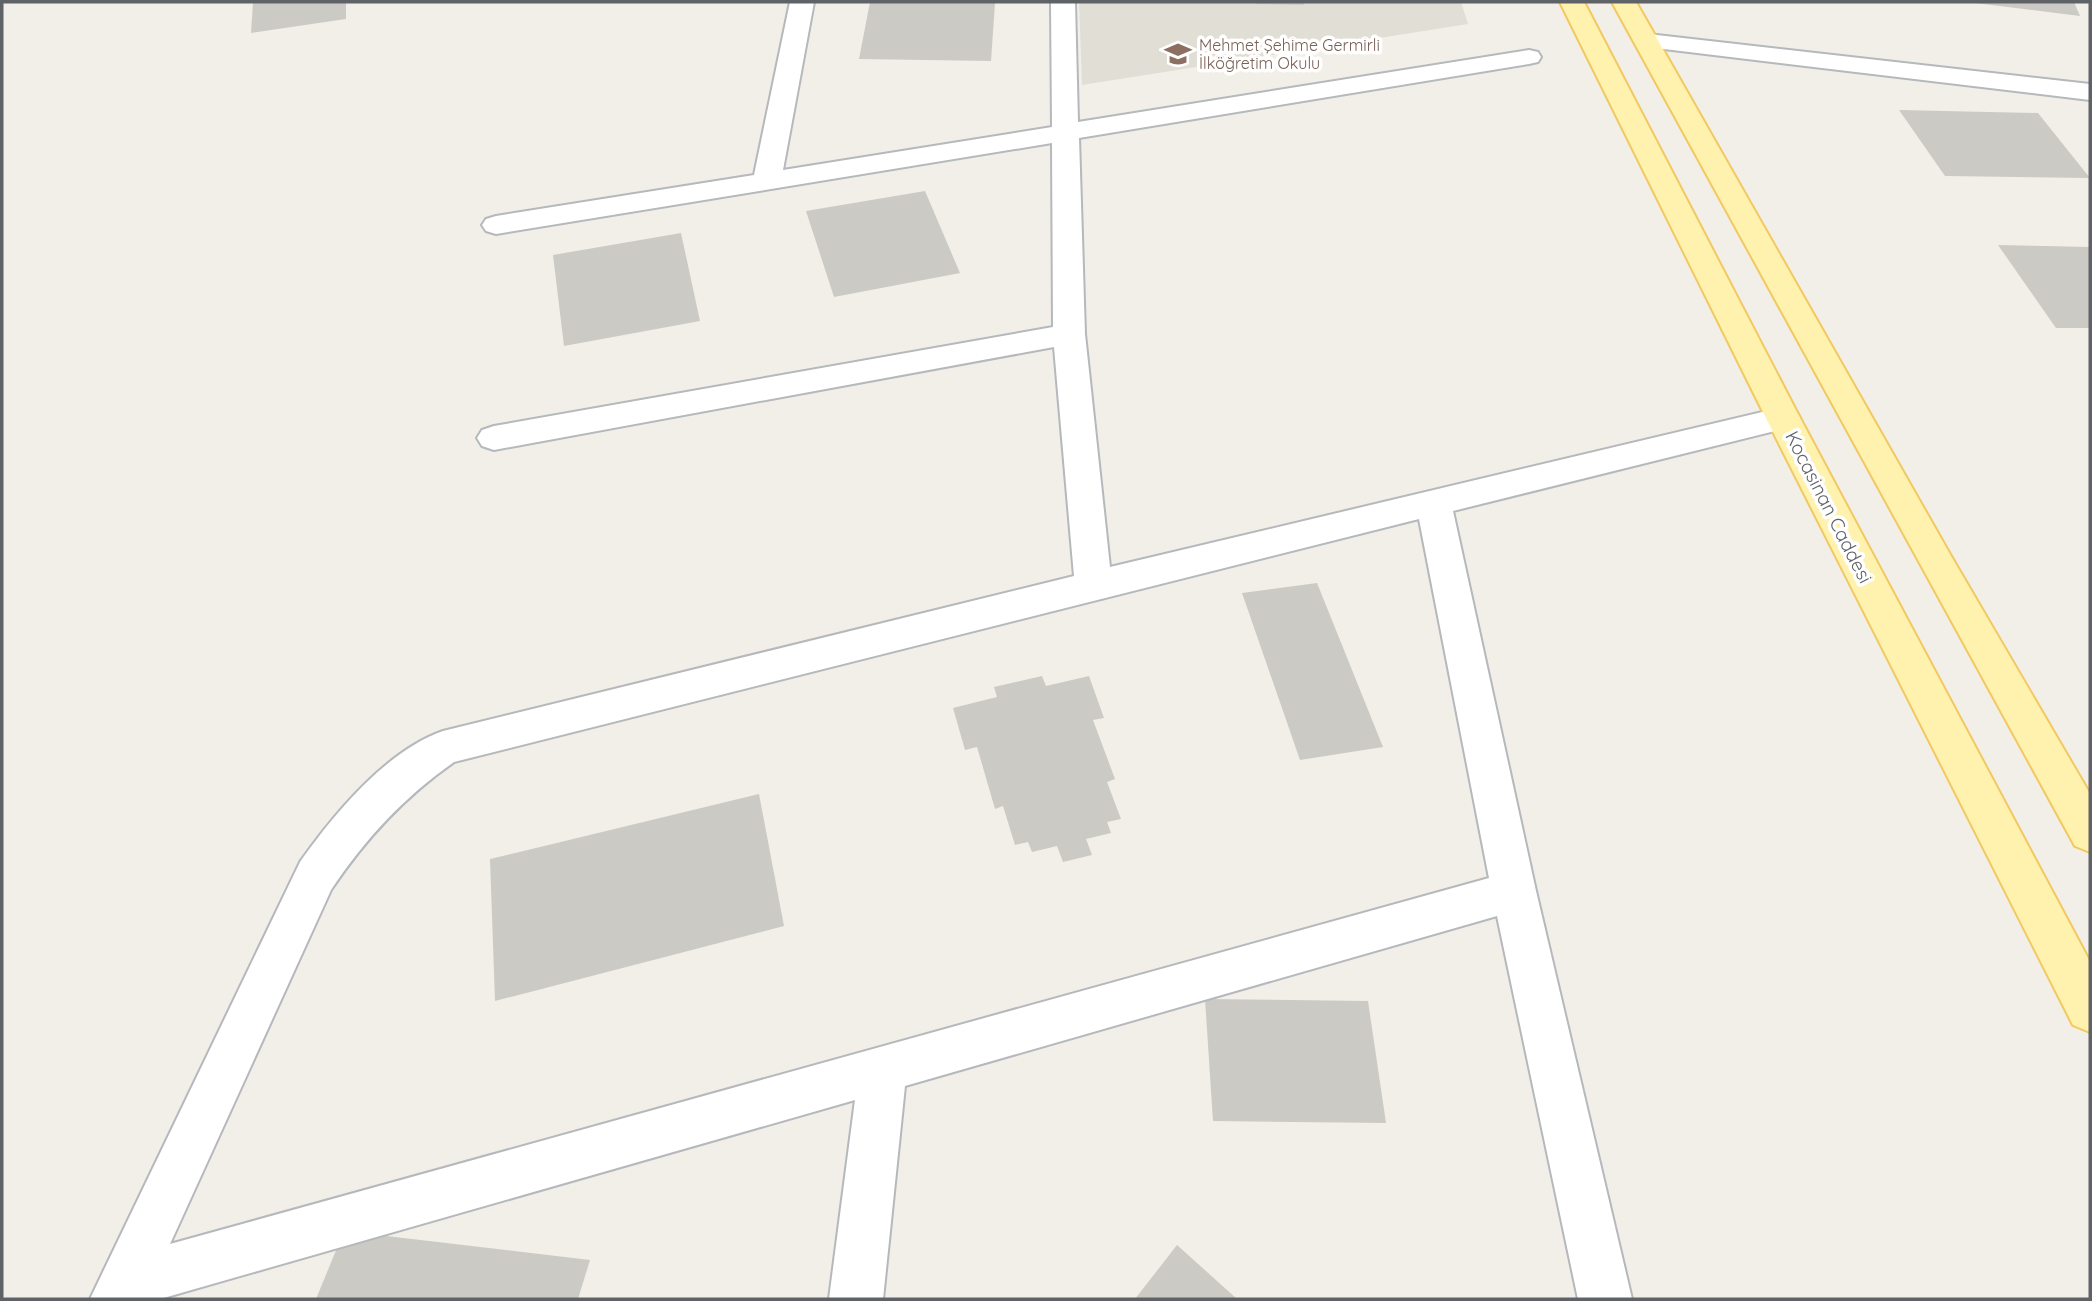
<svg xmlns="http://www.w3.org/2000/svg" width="2092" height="1301" viewBox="0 0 2092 1301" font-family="Quicksand,sans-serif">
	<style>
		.education { fill: #e1ded6 }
		.building { fill: #cccac5 }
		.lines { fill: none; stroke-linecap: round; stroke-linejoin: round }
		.minor-casing { stroke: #b5b8bc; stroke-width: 4 }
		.major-casing { stroke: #f2c960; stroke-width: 4 }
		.minor { fill: #fff; fill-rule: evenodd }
		.major { fill: #fff2af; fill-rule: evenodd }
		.labels { text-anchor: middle; stroke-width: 7; stroke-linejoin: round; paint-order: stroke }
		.far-education-label { font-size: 16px; fill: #785e54; stroke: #fff; text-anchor: start }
		.street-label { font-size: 19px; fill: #5f6368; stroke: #fff }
	</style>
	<rect width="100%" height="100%" fill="#f1efe8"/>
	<path class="education" d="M1079,2H1461L1468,24L1082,85Z"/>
	<g class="building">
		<path d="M253,2H346V19L251,33Z"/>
		<path d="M870,2L995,3L991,61L859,59Z"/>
		<path d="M1256,2H1304V5L1256,4Z"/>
		<path d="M1976,2H2074L2080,16L1975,3Z"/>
		<path d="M1899,110L2038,113L2090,178L1945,176Z"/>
		<path d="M925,191L960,273L834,297L806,211Z"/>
		<path d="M681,233L700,321L564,346L553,255Z"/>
		<path d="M1998,245L2090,247V328H2056Z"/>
		<path d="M1317,583L1383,747L1300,760L1242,593Z"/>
		<path d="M1042,676L1046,686L1089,676L1104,718L1093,720L1115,779L1107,782L1121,819L1107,822L1111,833L1086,839L1092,855L1063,862L1057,846L1032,852L1028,842L1015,845L1003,806L995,809L977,747L965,750L953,708L997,697L994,687Z"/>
		<path d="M759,794L784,926L495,1001L490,859Z"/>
		<path d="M1205,999L1368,1001L1386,1123L1213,1121Z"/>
		<path d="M344,1231L590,1260L578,1299H316Z"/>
		<path d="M1177,1245L1237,1299H1135Z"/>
	</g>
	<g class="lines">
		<defs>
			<g id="minor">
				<path d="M790,2H814L783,170L1052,127L1051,2H1075L1078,122L1529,50L1538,52L1541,57L1538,62L1529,64L1079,138L1085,334L1110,567L1783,407L1795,410L1800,418L1795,426L1453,511L1536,891L1632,1299H1578L1497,916L905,1086L883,1299H829L855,1100L160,1299H90L300,862C334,814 386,751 443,731L1074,576L1054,347L494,450L482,446L477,438L482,430L494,426L1053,327L1052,143L496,234L486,231L482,225L486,219L496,216L754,175ZM1419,519L1489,878L170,1244L331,890C365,839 404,797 454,762Z"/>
				<path d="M1648,34L2090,84V100L1639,46L1636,41L1639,36Z"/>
			</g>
			<g id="major">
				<path d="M1560,2H1584L1800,418L2090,962V1032L2073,1025L1766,418Z"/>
				<path d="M1612,2H1636L1951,556L2090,794V852L2075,846Z"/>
			</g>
		</defs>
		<use href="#minor" class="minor-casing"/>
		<use href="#major" class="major-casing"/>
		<use href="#minor" class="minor"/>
		<use href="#major" class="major"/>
	</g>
	<defs>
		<symbol id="school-bare" viewBox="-9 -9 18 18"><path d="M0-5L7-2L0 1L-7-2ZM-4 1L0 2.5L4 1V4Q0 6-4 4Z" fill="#8d6e63" stroke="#fff" stroke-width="2.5" paint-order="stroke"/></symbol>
	</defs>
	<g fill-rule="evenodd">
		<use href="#school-bare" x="1159" y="35" width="38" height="38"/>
	</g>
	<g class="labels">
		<g class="far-education-label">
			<text x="1199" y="51">Mehmet Şehime Germirli<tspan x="1199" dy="18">İlköğretim Okulu</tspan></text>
		</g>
		<g class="street-label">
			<text transform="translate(1829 507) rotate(63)" y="7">Kocasinan Caddesi</text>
		</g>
	</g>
	<rect width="2092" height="1301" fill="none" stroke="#5f6368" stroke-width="7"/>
</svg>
